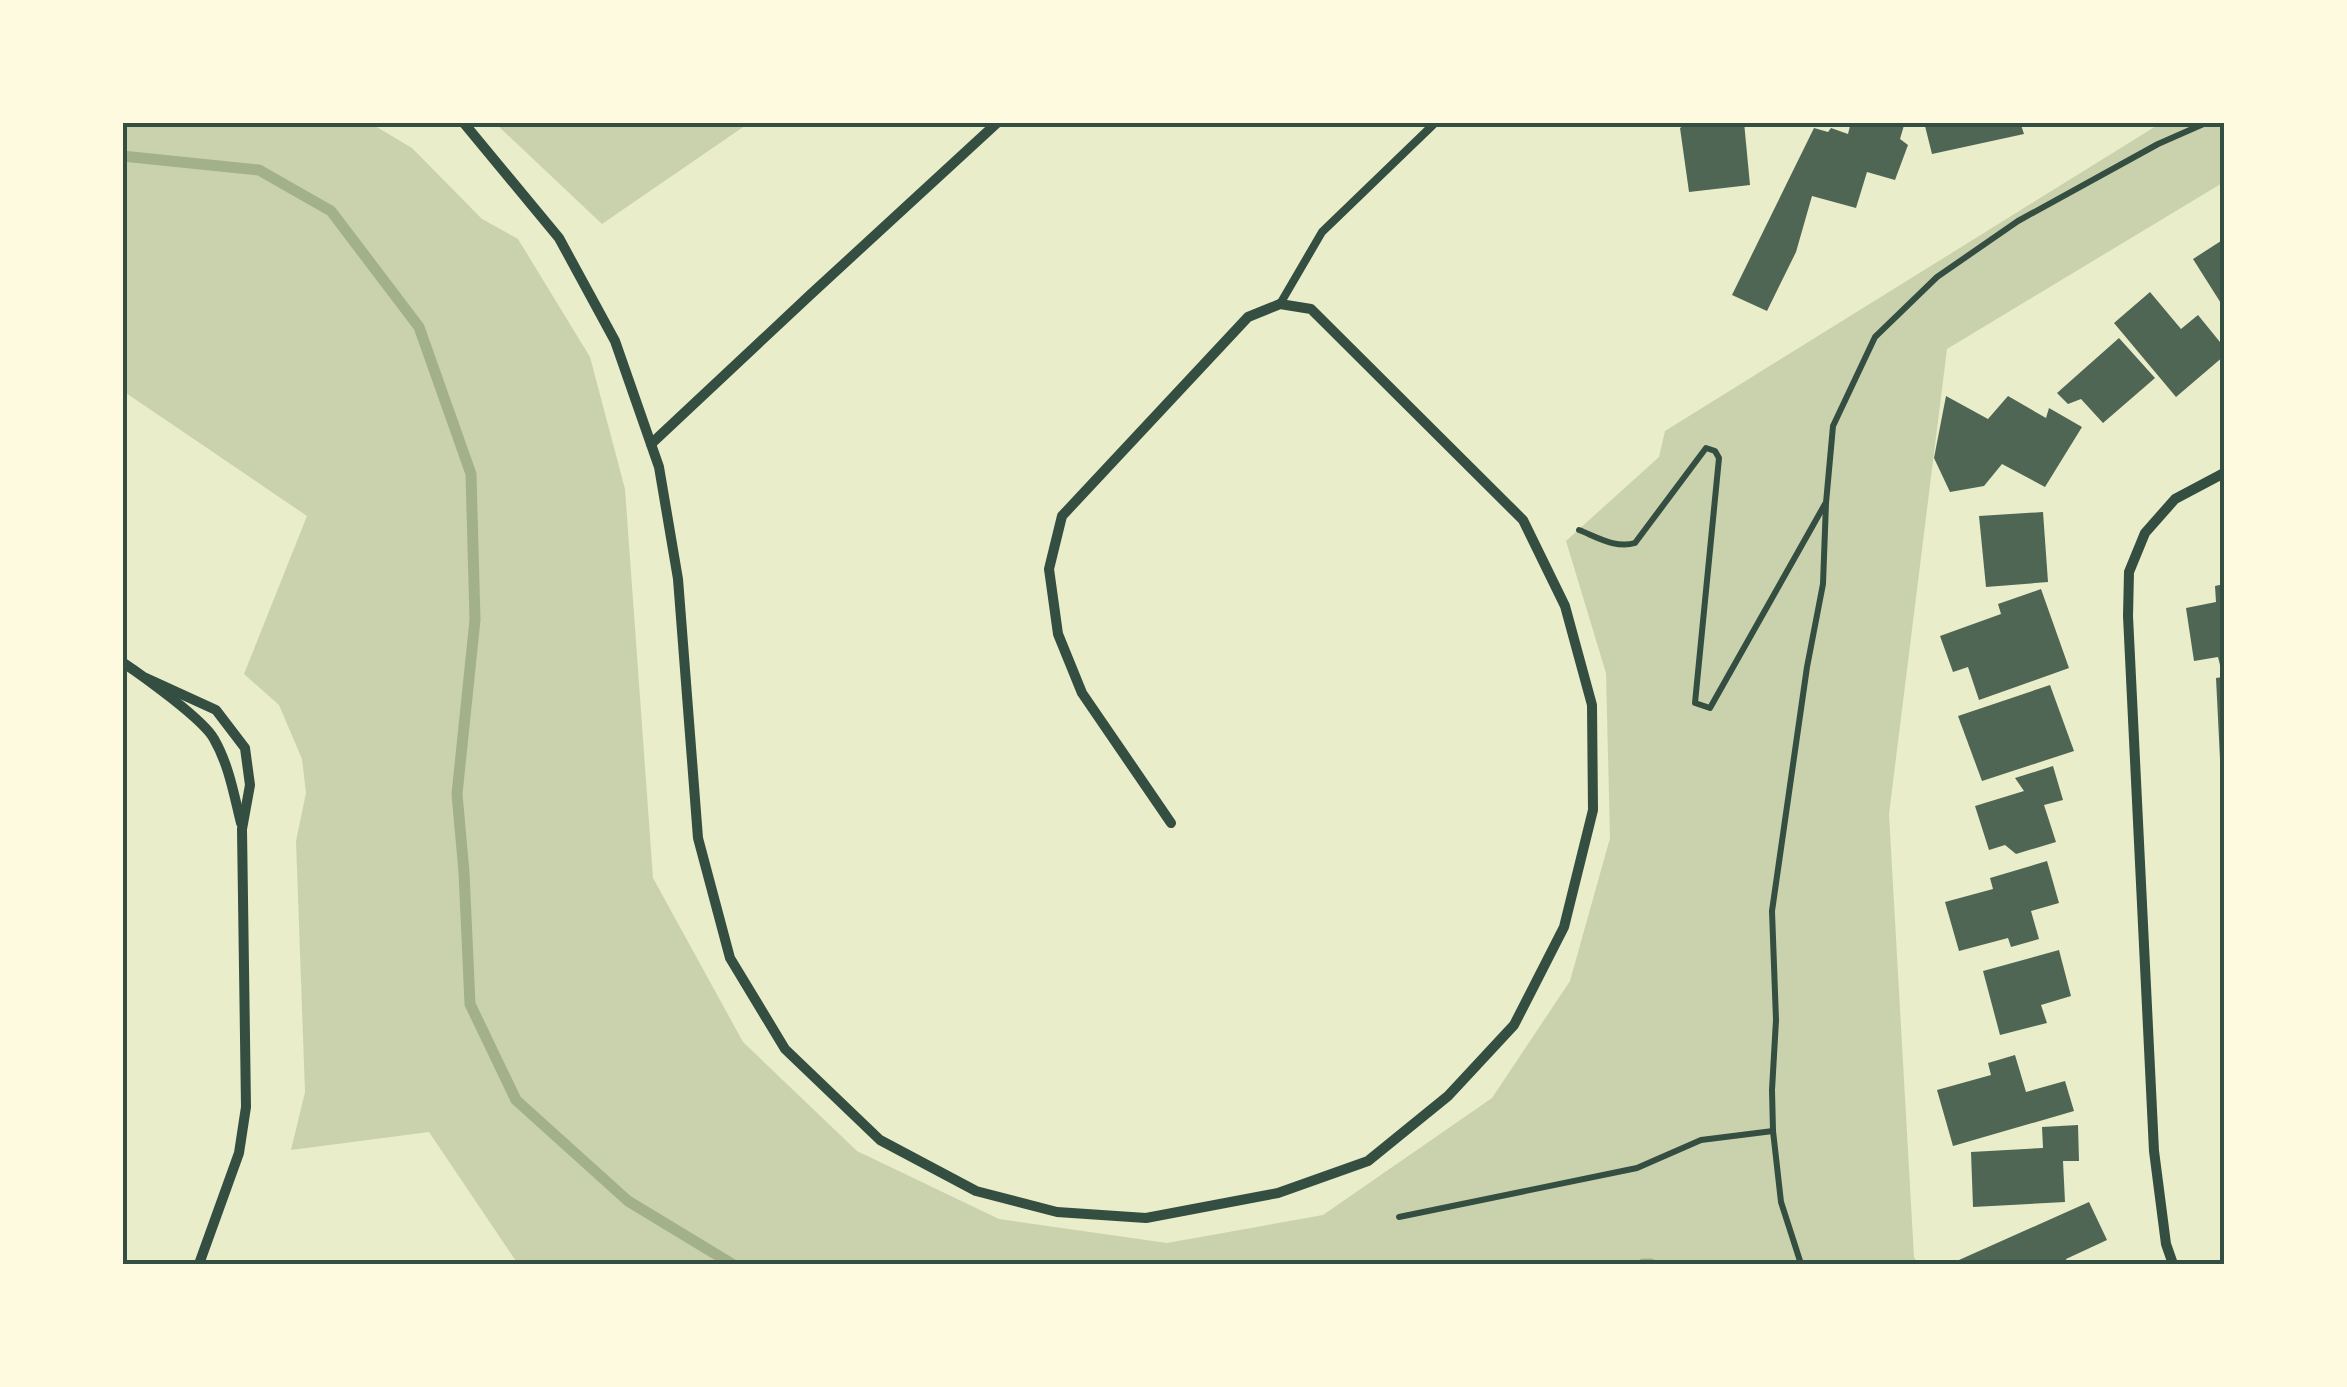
<svg xmlns="http://www.w3.org/2000/svg" width="2347" height="1387" viewBox="0 0 2347 1387" font-family="Overpass,sans-serif">
	<style>
		.green { fill: #cad2ad }
		.lines { fill: none; stroke-linecap: round; stroke-linejoin: round }
		.stream { stroke: #a3b18a; stroke-width: 11 }
		.building { fill: #4f6655 }
		.path { stroke: #344e41; stroke-width: 6 }
		.service { stroke: #344e41; stroke-width: 8 }
		.minor { stroke: #344e41; stroke-width: 10 }
		.neatline { fill: none; stroke: #344e41; stroke-width: 4 }
	</style>
	<rect width="100%" height="100%" fill="#e9edc9"/>
	<g class="green">
		<path d="M122,123H370L412,148L482,219L518,239L590,357L625,489L653,878L743,1042L857,1151L999,1219L1167,1243L1323,1215L1492,1098L1570,981L1610,838L1606,673L1566,541L1659,457L1665,431L2161,123H2224V182L1947,349L1889,814L1914,1257L1918,1264H518L429,1132L291,1150L305,1092L296,841L306,793L302,759L279,705L244,674L307,516L123,391Z"/>
		<path d="M495,123H749L602,224Z"/>
	</g>
	<g class="lines">
		<g class="stream">
			<path d="M122,156L259,170L331,211L419,327L471,474L475,620L457,794L464,872L470,1004L516,1100L628,1201L732,1264"/>
			<path d="M1643,1264H1651"/>
		</g>
	</g>
	<g class="building">
		<path d="M1689,122H1744L1750,185L1689,192L1680,128Z"/>
		<path d="M1851,122H1905L1900,139L1908,145L1895,180L1867,172L1856,208L1812,196L1796,252L1767,311L1732,295L1814,128L1828,132L1831,128L1848,134Z"/>
		<path d="M1924,122H2020L2024,134L1932,154Z"/>
		<path d="M2224,239V308L2193,259Z"/>
		<path d="M2150,292L2181,329L2198,315L2224,347V356L2176,397L2114,323Z"/>
		<path d="M2119,338L2155,378L2103,423L2081,399L2068,404L2057,393Z"/>
		<path d="M1946,396L1988,419L2008,396L2046,418L2049,408L2082,427L2045,487L2002,464L1984,486L1950,492L1934,458Z"/>
		<path d="M2043,512L2048,582L1986,587L1979,516Z"/>
		<path d="M2224,584V759H2220L2216,678L2223,677L2218,657L2194,661L2186,608L2216,602L2215,586Z"/>
		<path d="M2041,589L2069,668L1979,700L1968,667L1953,672L1940,636L2001,614L1998,604Z"/>
		<path d="M2050,685L2074,751L1982,781L1958,716Z"/>
		<path d="M2053,766L2063,800L2044,805L2056,842L2016,854L2005,845L1989,850L1975,806L2024,791L2015,778Z"/>
		<path d="M2047,861L2059,903L2031,911L2039,939L2011,947L2008,938L1959,951L1945,902L1993,889L1990,878Z"/>
		<path d="M2059,950L2071,996L2041,1005L2047,1023L2000,1035L1983,971Z"/>
		<path d="M2015,1055L2026,1092L2065,1081L2074,1111L1953,1146L1937,1090L1991,1075L1988,1063Z"/>
		<path d="M2078,1125L2079,1161H2063L2065,1202L1973,1207L1971,1152L2043,1148L2042,1127Z"/>
		<path d="M2089,1202L2107,1240L2066,1259L2068,1264H1950Z"/>
	</g>
	<g class="lines">
		<g class="path">
			<path d="M1579,530C1597,537 1616,549 1635,543L1706,448L1715,451L1719,458L1695,703L1710,708L1825,504"/>
			<path d="M1399,1217L1637,1168L1701,1140L1773,1131"/>
			<path d="M1801,1264L1781,1202L1773,1131L1772,1090L1776,1020L1772,911L1807,667L1823,584L1826,503L1833,426L1875,337L1937,277L2018,221L2158,144L2208,122"/>
		</g>
		<path class="service" d="M1280,304L1322,232L1436,122"/>
		<g class="minor">
			<path d="M463,122L559,238L615,341L659,467L678,579L698,838L730,958L785,1049L880,1140L976,1191L1057,1212L1146,1218L1278,1193L1368,1161L1448,1096L1514,1025L1564,927L1593,810L1592,705L1565,606L1523,520L1311,309L1280,304L1248,317L1062,516L1049,569L1058,634L1082,693L1171,823"/>
			<path d="M651,444L810,295L998,122"/>
			<path d="M122,662C143,676 204,720 214,739C229,765 234,795 241,823"/>
			<path d="M146,678L216,710L245,748L250,785L242,829L246,1107L239,1153L199,1264"/>
			<path d="M2173,1264L2166,1244L2154,1151L2128,616L2129,572L2145,533L2175,499L2224,473"/>
		</g>
	</g>
	<rect width="2347" height="1387" fill="none" stroke="#fefae0" stroke-width="250"/>
	<rect x="125" y="125" width="2097" height="1137" class="neatline"/>
</svg>
